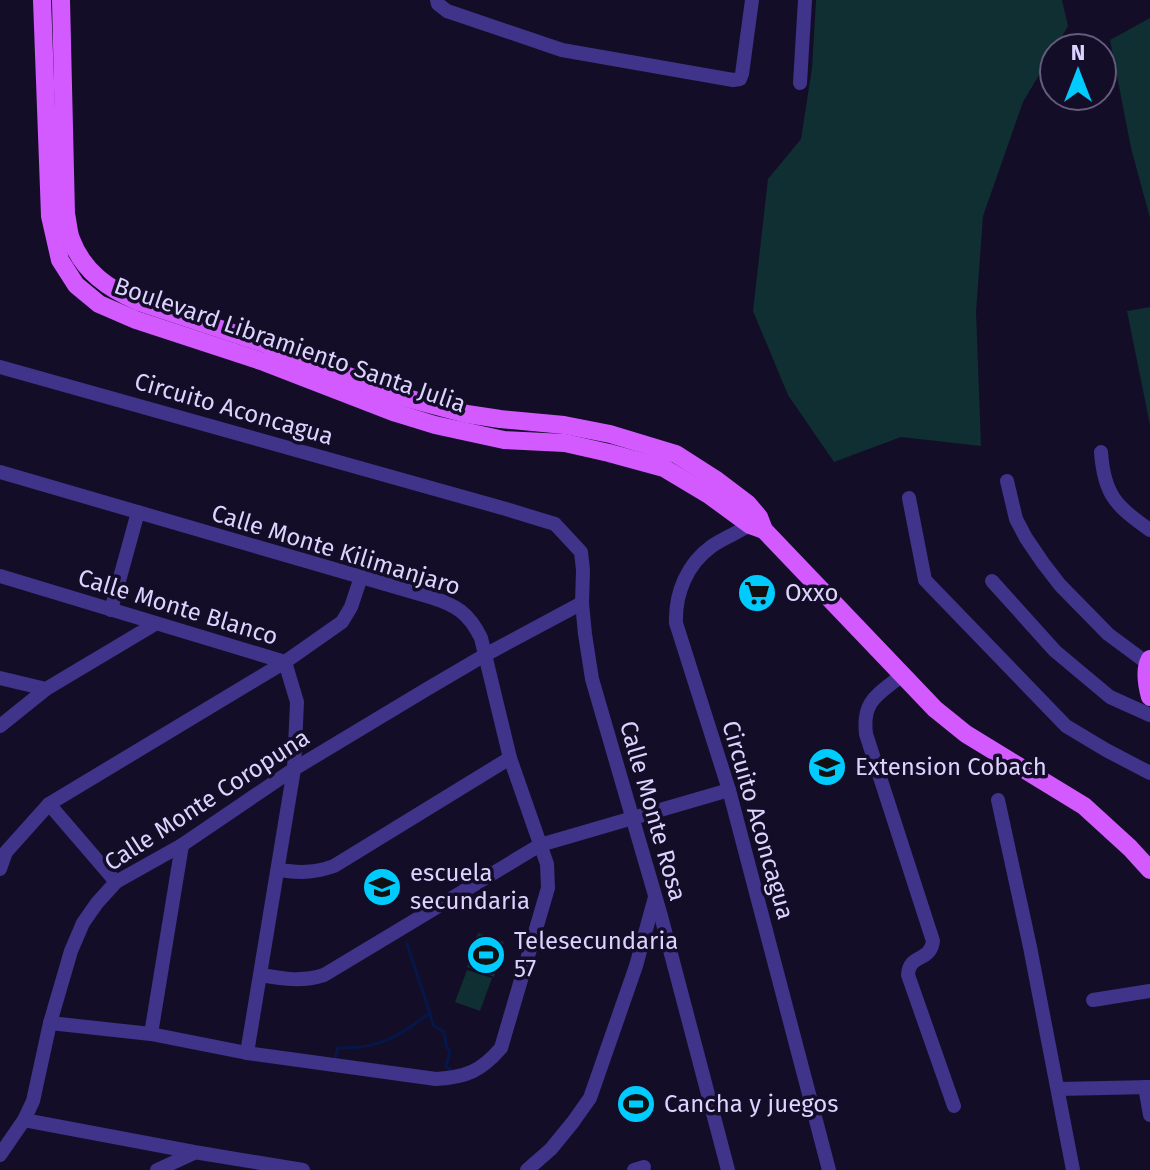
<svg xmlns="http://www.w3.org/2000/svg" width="1150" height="1170" viewBox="0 0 1150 1170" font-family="'Fira Sans',sans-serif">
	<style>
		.green { fill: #0f2f32 }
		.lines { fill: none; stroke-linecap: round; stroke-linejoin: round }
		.stream { stroke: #051748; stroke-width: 3 }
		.minor { stroke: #3f338a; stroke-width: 14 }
		.major { stroke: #d25aff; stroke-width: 18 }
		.labels { text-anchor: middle; stroke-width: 7; stroke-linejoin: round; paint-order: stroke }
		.street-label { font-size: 24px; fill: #dcd3ff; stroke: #140d27 }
		.poi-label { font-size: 24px; fill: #dcd3ff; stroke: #140d27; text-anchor: start }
	</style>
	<rect width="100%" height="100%" fill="#140d27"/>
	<g class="green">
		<path d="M816,0H1062L1068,26L1023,102L983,216L976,312L981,446L901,437L834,462L788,395L753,311L768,179L801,139L812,68Z"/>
		<path d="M1150,18V218L1131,148L1110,40Z"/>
		<path d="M1150,307V425L1127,311Z"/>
		<path d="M478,933L504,942L494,977L467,967Z"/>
		<path d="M467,970L492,978L480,1011L455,1002Z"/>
	</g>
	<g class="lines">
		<g class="stream">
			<path d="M407,943C415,971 426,997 433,1025L444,1032L446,1045L450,1052L446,1067L453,1071"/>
			<path d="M335,1058L338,1048C379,1049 398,1037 430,1013"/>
		</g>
		<g class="minor">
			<path d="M437,0L438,4L447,11L562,50L733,80L740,79L742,74L752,0"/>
			<path d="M800,83L805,0"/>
			<path d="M0,367L506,509L555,524L581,552L583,570L582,603L585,634L592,679L661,916L728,1170"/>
			<path d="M1101,452C1104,495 1116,506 1150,530"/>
			<path d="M0,472L430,597C456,605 469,613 481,638L510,758L547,864L548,888L501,1048C481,1071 467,1077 436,1079L247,1053L151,1034L50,1023"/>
			<path d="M1007,481L1016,519L1026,538L1043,563L1060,585L1108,634L1147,663"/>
			<path d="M909,498L925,580L1066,726L1106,750L1150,773"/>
			<path d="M756,520C742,532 726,536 712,546C687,564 675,593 676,623L729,790L829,1170"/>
			<path d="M0,576L285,662L297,702L294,769L247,1053"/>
			<path d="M992,581L1055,651L1110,697L1150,715"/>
			<path d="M111,610L138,512"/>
			<path d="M902,675C878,695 862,700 866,734L933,941C930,963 909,953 908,975L954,1106"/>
			<path d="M0,678L46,689"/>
			<path d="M0,726L46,689L155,624"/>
			<path d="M998,800L1030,947L1073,1170"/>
			<path d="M49,804L116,882"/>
			<path d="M0,869L6,852L49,804L285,662L342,622L351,607L361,577"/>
			<path d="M279,870C299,873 314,873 334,866L510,758"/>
			<path d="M261,975C284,979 302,982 324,975L540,845L729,790"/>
			<path d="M1093,1000L1150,991"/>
			<path d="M151,1034L182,845"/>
			<path d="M1145,1087L1150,1115"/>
			<path d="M1058,1089L1150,1087"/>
			<path d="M24,1120L194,1152L303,1170"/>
			<path d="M0,1155L24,1120L33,1101L50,1023L71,951L83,923L97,903L116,882L182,845L294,769L427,689L485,655L582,603"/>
			<path d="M157,1170L194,1153"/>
			<path d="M527,1170L551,1149L573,1122L590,1098L636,966L655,897"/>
			<path d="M634,1170L644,1167"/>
		</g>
		<g class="major">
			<path d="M42,0L50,216L60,260L76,285L99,304L136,320L264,362L396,413L435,425L504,440L565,443L609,453L664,468L709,495L750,525L764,530"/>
			<path d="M61,0L66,214C68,222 68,231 71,239C83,272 109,289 139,302L266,344L399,396L467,414L500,419L564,425L610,434L676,454L715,479L748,504L759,517L764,530L935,709L966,734L1084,806L1130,848L1150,870"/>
			<path d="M1150,659C1144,669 1147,686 1150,697"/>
		</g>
	</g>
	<defs>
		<symbol id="supermarket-disc" viewBox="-11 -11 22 22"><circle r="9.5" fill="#00cbfe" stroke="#140d27"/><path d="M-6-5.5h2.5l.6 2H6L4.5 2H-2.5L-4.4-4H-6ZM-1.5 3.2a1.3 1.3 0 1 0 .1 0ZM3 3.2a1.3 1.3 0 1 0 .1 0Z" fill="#111"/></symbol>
		<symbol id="school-disc" viewBox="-11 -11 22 22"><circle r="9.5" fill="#00cbfe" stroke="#140d27"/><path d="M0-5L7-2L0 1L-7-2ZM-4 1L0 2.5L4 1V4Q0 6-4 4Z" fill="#111"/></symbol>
		<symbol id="stadium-disc" viewBox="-11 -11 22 22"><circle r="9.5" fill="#00cbfe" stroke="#140d27"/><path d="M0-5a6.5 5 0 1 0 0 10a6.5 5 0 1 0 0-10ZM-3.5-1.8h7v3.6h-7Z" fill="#111"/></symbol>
	</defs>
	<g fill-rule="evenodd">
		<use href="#supermarket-disc" x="735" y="571" width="44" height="44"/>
		<use href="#school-disc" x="805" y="745" width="44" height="44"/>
		<use href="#school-disc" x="360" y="865" width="44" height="44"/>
		<use href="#stadium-disc" x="464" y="933" width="44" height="44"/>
		<use href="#stadium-disc" x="614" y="1082" width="44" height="44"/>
	</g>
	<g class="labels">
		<g class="street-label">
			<text transform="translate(290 345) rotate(19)" y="8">Boulevard Libramiento Santa Julia</text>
			<text transform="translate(234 409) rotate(16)" y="8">Circuito Aconcagua</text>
			<text transform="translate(336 550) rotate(17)" y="8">Calle Monte Kilimanjaro</text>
			<text transform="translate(178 607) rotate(17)" y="8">Calle Monte Blanco</text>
			<text transform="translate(207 800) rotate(-33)" y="8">Calle Monte Coropuna</text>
			<text transform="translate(653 811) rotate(74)" y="8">Calle Monte Rosa</text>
			<text transform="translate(758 820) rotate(74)" y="8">Circuito Aconcagua</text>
		</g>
		<g class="poi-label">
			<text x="785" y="601">Oxxo</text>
			<text x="855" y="775">Extension Cobach</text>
			<text x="410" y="881">escuela<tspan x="410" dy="28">secundaria</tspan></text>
			<text x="514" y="949">Telesecundaria<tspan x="514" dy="28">57</tspan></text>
			<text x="664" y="1112">Cancha y juegos</text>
		</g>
	</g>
	<g transform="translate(1078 72)"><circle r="38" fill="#140d27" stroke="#645c7d" stroke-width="2"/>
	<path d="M0-6L14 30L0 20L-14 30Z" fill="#00cbfe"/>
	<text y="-12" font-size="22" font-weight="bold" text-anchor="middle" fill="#dcd3ff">N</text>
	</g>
</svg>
